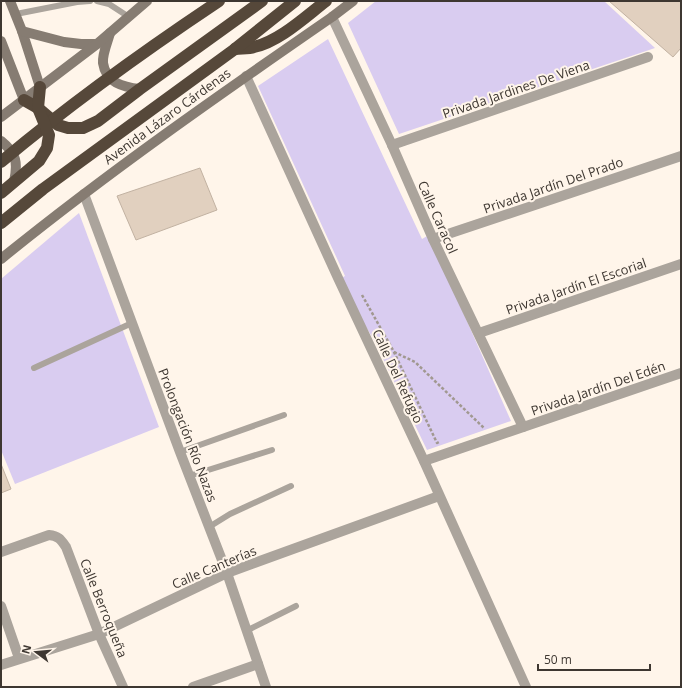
<svg xmlns="http://www.w3.org/2000/svg" width="682" height="688" viewBox="0 0 682 688" font-family="'Open Sans',sans-serif">
	<style>
		.green { fill: #d9ccf0 }
		.building { fill: #e1d0bf; stroke: #c2b2a2 }
		.lines { fill: none; stroke-linecap: round; stroke-linejoin: round }
		.path { stroke: #a19890; stroke-width: 2.5; stroke-dasharray: 3 2; stroke-linecap: butt }
		.lane { stroke: #aba49c; stroke-width: 6 }
		.street { stroke: #aba49c; stroke-width: 10 }
		.secondary { stroke: #867c72; stroke-width: 10 }
		.highway { stroke: #56483a; stroke-width: 12 }
		.labels { text-anchor: middle; stroke-width: 4; stroke-linejoin: round; paint-order: stroke }
		.street-label { font-size: 13px; fill: #3e3731; stroke: #fff5ea }
	</style>
	<rect width="100%" height="100%" fill="#fff5ea"/>
	<g class="green">
		<path d="M376,1H604L655,48L399,134L348,23Z"/>
		<path d="M328,39L422,239L429,235L511,421L427,450L375,342L338,280L345,276L258,86Z"/>
		<path d="M79,213L159,427L15,484L1,450V279Z"/>
	</g>
	<g class="building">
		<path d="M609,1H681V48L673,57Z"/>
		<path d="M200,168L217,210L136,240L117,196Z"/>
		<path d="M1,464L11,489L1,493Z"/>
	</g>
	<g class="lines">
		<g class="path">
			<path d="M362,295L394,352L437,443L439,442"/>
			<path d="M394,352L415,362L484,428"/>
		</g>
		<g class="lane">
			<path d="M97,1L109,4L129,17"/>
			<path d="M16,14L77,2L90,1"/>
			<path d="M34,368L132,323"/>
			<path d="M180,452L284,415"/>
			<path d="M189,476L272,450"/>
			<path d="M209,527L230,514L291,486"/>
			<path d="M246,631L296,606"/>
		</g>
		<g class="street">
			<path d="M332,17L392,145L433,239L523,427"/>
			<path d="M246,76L338,278L424,461L526,687"/>
			<path d="M392,145L648,57"/>
			<path d="M84,194L180,452L227,573L266,687"/>
			<path d="M433,239L681,156"/>
			<path d="M479,333L681,264"/>
			<path d="M424,461L681,373"/>
			<path d="M1,552L49,535C59,536 61,540 66,547L99,634L123,687"/>
			<path d="M1,606L19,658"/>
			<path d="M1,665L99,634L227,573L439,496"/>
			<path d="M193,687L258,664"/>
		</g>
		<g class="secondary">
			<path d="M10,1L22,31L40,87"/>
			<path d="M22,31L64,42L81,44H97"/>
			<path d="M110,33C108,41 102,54 103,63C106,83 123,87 140,89"/>
			<path d="M1,41L24,100"/>
			<path d="M1,117L97,44L147,1"/>
			<path d="M1,141C17,154 18,163 14,182"/>
			<path d="M1,259C107,173 219,95 332,17L353,1"/>
		</g>
		<g class="highway">
			<path d="M235,49C241,48 248,49 254,47C280,41 305,17 326,1"/>
			<path d="M24,100L38,108L58,125L68,128H83L98,121L140,89L262,1"/>
			<path d="M1,162C70,104 144,51 219,1"/>
			<path d="M1,193L39,161L47,148L49,135L38,108L40,87"/>
			<path d="M1,223L43,189L235,49L295,1"/>
		</g>
	</g>
	<g class="labels">
		<g class="street-label">
			<text transform="translate(516 89) rotate(-19)" y="5">Privada Jardines De Viena</text>
			<text transform="translate(167 116) rotate(-36)" y="5">Avenida Lázaro Cárdenas</text>
			<text transform="translate(553 185) rotate(-19)" y="5">Privada Jardín Del Prado</text>
			<text transform="translate(438 217) rotate(66)" y="5">Calle Caracol</text>
			<text transform="translate(576 286) rotate(-19)" y="5">Privada Jardín El Escorial</text>
			<text transform="translate(398 376) rotate(65)" y="5">Calle Del Refugio</text>
			<text transform="translate(598 388) rotate(-19)" y="5">Privada Jardín Del Edén</text>
			<text transform="translate(188 435) rotate(69)" y="5">Prolongación Río Nazas</text>
			<text transform="translate(214 567) rotate(-23)" y="5">Calle Canterías</text>
			<text transform="translate(104 608) rotate(68)" y="5">Calle Berroqueña</text>
		</g>
	</g>
	<rect width="682" height="688" fill="none" stroke="#3e3731" stroke-width="4"/>
	<g transform="translate(36 652) rotate(286)" stroke="#fff5ea" stroke-width="3" paint-order="stroke">
	<path d="M0-3L7 15L0 10L-7 15Z" fill="#3e3731"/>
	<text y="-6" font-size="11" font-weight="bold" text-anchor="middle" fill="#3e3731">N</text>
	</g>
	<path d="M538 664v6h112v-6" fill="none" stroke="#3e3731" stroke-width="2"/>
	<text x="544" y="664" font-size="12" fill="#3e3731" stroke="#fff5ea" stroke-width="3" paint-order="stroke">50 m</text>
</svg>
